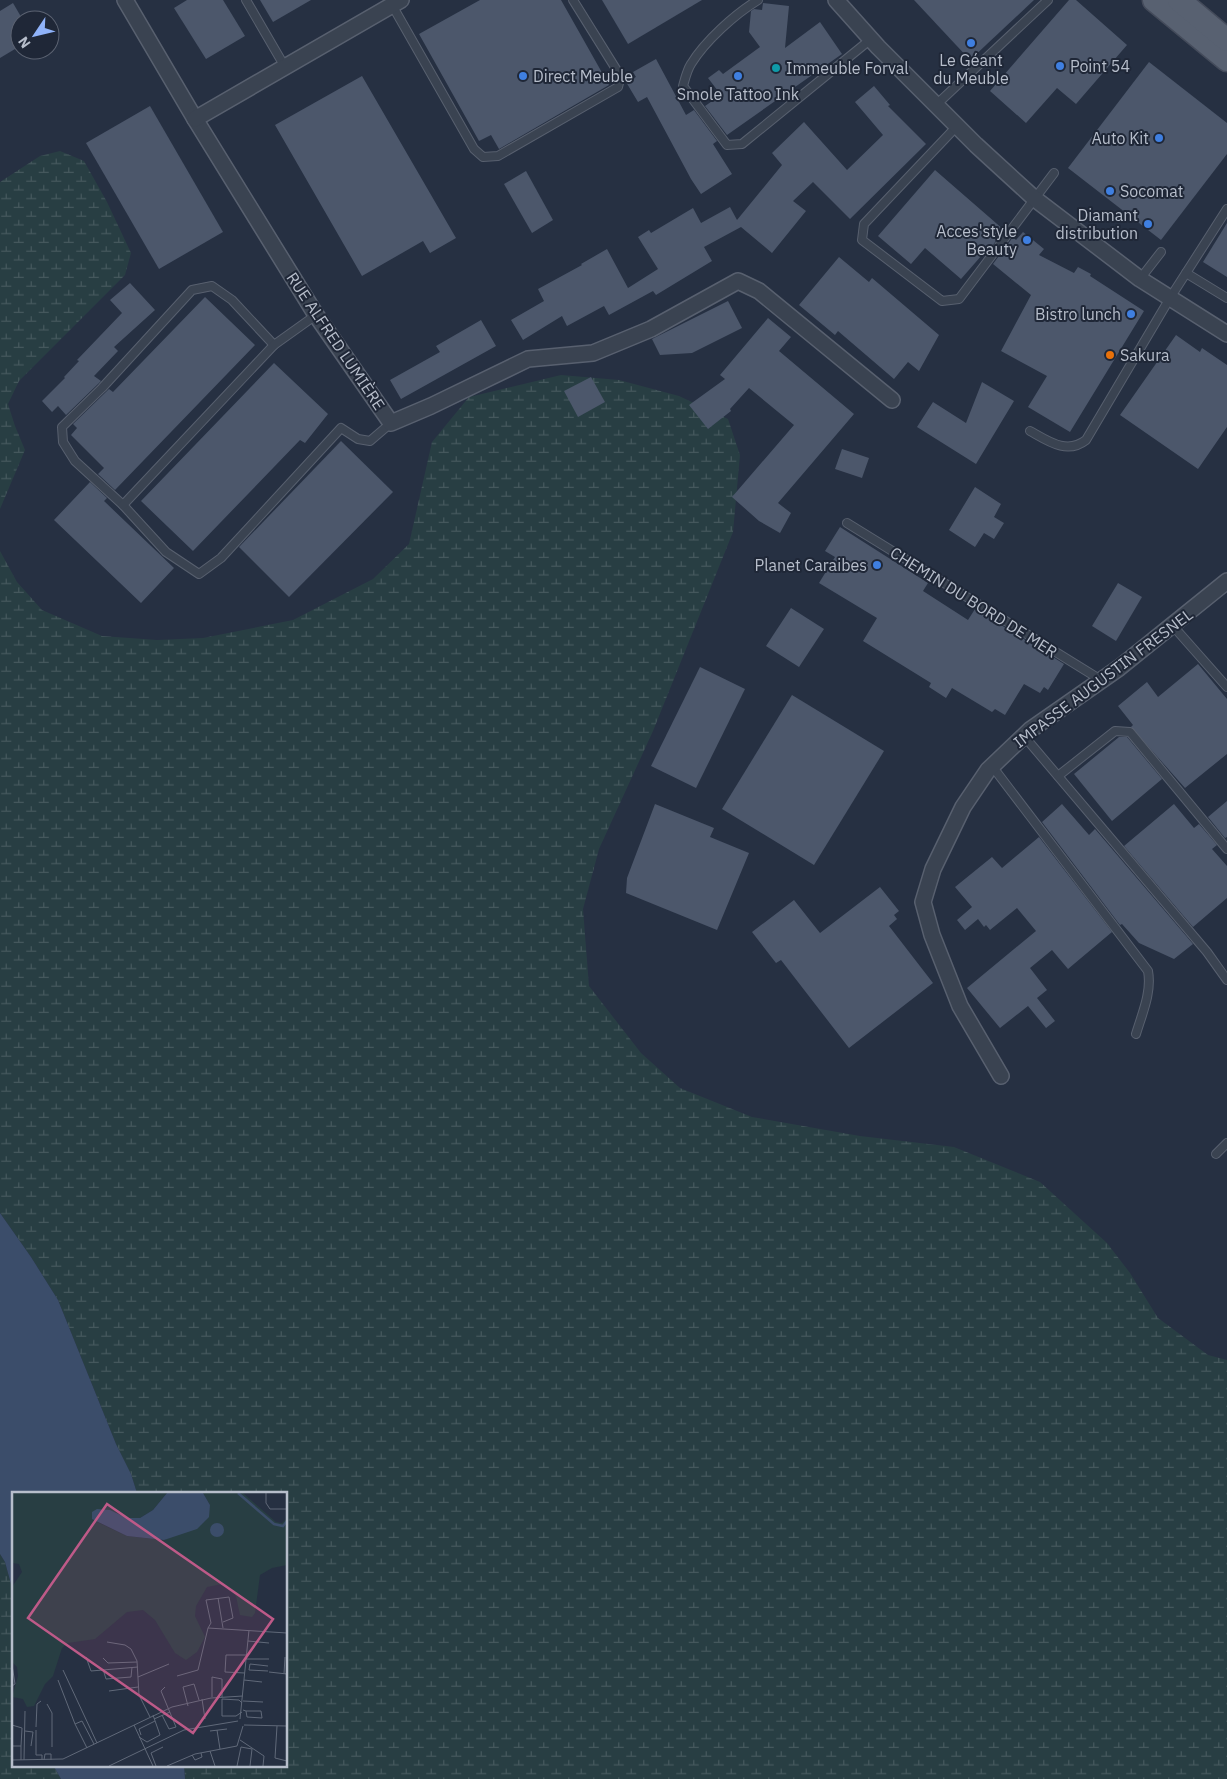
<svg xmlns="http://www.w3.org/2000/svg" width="1227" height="1779" viewBox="0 0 1227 1779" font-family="'IBM Plex Sans',sans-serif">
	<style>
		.wetland { fill: url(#wetland-marsh) }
		.water { fill: #3b4d6a }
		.building { fill: #4c576b }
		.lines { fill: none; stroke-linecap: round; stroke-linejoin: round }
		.lane-casing { stroke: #58606f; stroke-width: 10 }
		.street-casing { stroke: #58606f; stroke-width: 18 }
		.primary-casing { stroke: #444b5b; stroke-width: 25 }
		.lane { stroke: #3a4351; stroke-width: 8 }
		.street { stroke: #3a4351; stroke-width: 15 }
		.primary { stroke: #586171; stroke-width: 22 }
		.shop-dot { fill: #3f7fe0; stroke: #1f2737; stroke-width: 2 }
		.culture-dot { fill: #0f9aa8; stroke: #1f2737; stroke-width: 2 }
		.food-dot { fill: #e8710a; stroke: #1f2737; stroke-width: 2 }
		.labels { text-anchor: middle; stroke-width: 4; stroke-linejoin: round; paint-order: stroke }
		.poi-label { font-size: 16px; fill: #b7becb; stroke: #1f2737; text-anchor: start }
		.street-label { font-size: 16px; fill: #b7becb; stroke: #1f2737 }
		.inset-river { fill: none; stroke: #3b4d6a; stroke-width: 2.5 }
		.inset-road { fill: none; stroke: #606979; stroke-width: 1 }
		.view { fill: #be5a88; fill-opacity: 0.15; stroke: #be5a88; stroke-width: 2.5 }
		.inset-edge { fill: none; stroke: #b7becb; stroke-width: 2.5 }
	</style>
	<defs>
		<pattern id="wetland-marsh" width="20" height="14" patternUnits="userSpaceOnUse" patternTransform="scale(1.25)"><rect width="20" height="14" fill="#283e43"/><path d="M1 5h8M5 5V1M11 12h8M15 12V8" fill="none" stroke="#45585d"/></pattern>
	</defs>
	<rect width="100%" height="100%" fill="#263042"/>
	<g class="wetland">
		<path d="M60,151L84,161L107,202L131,253L125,275L19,381L8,404L15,426L25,450L0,509V182L40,156Z"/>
		<path d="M561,375L619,380L679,396L728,419L740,455L733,532L653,731L599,849L583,909L589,986L641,1053L680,1088L752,1117L860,1136L954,1147L1040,1182L1107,1243L1130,1273L1158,1318L1208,1355L1227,1360V1779H185L184,1765H286V1493H137L131,1474L116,1444L58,1300L31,1257L0,1213V551L17,582L42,610L102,636L157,640L203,638L293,620L373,579L409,544L432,442L469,397Z"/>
		<path d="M0,1554L5,1562L14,1595V1765H53L61,1779H0Z"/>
	</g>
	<g class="water">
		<path d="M0,1213L31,1257L58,1300L116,1444L131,1474L137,1493H14V1595L5,1562L0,1554Z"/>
		<path d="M53,1765H184L185,1779H61Z"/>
	</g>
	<g class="building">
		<path d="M187,0H223L245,36L206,59L174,8Z"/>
		<path d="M260,0H311L273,22Z"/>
		<path d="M480,0H561L609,85L499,149L491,135L479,141L419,34Z"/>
		<path d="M602,0H702L628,44Z"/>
		<path d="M914,0H1034L970,60Z"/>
		<path d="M1069,0H1076L1127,45L1076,104L1057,88L1026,123L990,91Z"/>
		<path d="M13,3L20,15V46L0,58V11Z"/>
		<path d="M763,3L789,6L785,48L820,22L842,54L727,135L705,106L721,95L708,78L719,70L723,74L760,47L749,32L751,11L754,9L762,10Z"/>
		<path d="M656,59L686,115L694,110L717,141L713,144L732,174L701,194L691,179L647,97L638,102L626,82L636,77L633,72Z"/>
		<path d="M1149,62L1227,123V154L1161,240L1068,168Z"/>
		<path d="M362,76L456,238L430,253L423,241L362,276L275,125Z"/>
		<path d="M874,86L890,105L888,106L926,144L850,219L813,182L793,201L806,211L772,253L741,227L704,247L712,261L656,295L653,291L609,315L604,306L567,326L562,316L523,340L511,320L544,301L538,289L582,265L581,264L607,249L628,288L658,269L638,237L649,230L651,233L693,208L701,223L730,207L737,220L782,165L772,153L804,122L847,170L883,135L855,102Z"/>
		<path d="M150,106L223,232L159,269L86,143Z"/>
		<path d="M935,170L1004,230L984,257L982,255L961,279L925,248L911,264L878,236Z"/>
		<path d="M526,171L553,220L532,233L504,184Z"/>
		<path d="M1227,223V277L1203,262Z"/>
		<path d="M1023,232L1044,249L1039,255L1074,273L1078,267L1091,274L1090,276L1144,311L1070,432L1028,407L1047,376L1001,351L1031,295L993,264L1013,237L1016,240Z"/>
		<path d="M839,257L869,282L872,278L939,335L919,371L908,362L894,379L838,331L835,335L799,305Z"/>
		<path d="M130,283L155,310L114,347L118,351L94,376L101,381L98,384L66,415L58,406L52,412L42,401L65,378L64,377L79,361L77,360L122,313L110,300Z"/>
		<path d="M205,297L255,345L115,490L98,474L104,468L71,435L77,428L73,424L109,389L113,392Z"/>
		<path d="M728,301L742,328L692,353L660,355L652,339Z"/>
		<path d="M768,318L791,337L779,351L854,414L778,503L791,513L780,533L759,521L732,497L794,425L749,388L730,409L731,411L708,429L689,405L725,379L720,375Z"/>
		<path d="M481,320L496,346L401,399L390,380L440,352L436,346Z"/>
		<path d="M1176,335L1200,352L1202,348L1227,365V427L1198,469L1120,415Z"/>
		<path d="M274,363L328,414L305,443L300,440L193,551L141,501Z"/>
		<path d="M591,377L605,402L578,417L564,391Z"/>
		<path d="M982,382L1014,401L976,464L917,427L933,402L966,423Z"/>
		<path d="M341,441L393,492L289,597L239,547Z"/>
		<path d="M842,449L869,458L862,478L835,469Z"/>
		<path d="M90,482L107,498L104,501L174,568L141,603L54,520Z"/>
		<path d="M975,487L1001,504L994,517L1004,523L994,539L984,533L975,547L949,530Z"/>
		<path d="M840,527L928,583L923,591L968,620L975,609L1064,664L1048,690L1044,687L1040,693L1024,684L1005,715L995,709L992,712L952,688L946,698L929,687L931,683L863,641L877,618L819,583L835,557L825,551Z"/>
		<path d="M1118,583L1142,597L1116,641L1092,626Z"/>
		<path d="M791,608L824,629L799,667L766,646Z"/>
		<path d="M1198,664L1227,699V754L1185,788L1131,727L1133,725L1118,706L1147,682L1158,697Z"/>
		<path d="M700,667L745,689L696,788L651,766Z"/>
		<path d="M792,695L884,751L814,865L722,809Z"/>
		<path d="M1119,737H1127L1162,779L1112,821L1074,774Z"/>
		<path d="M1227,801V837L1225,838L1208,817Z"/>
		<path d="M655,804L714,828L710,837L749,853L717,930L626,893L627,878Z"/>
		<path d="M1062,804L1089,835L1095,829L1193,944L1174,959L1139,943L1122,924L1120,925L1042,822Z"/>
		<path d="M1174,804L1194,828L1199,824L1217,845L1212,849L1227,866V898L1193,927L1124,846Z"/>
		<path d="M1039,837L1112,932L1068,969L1052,950L1030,968L1047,990L1037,998L1055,1021L1046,1028L1028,1006L1000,1028L967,988L1036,931L1017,908L990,930L986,925L984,927L978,919L965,930L957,920L972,907L955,887L992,857L1002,868Z"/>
		<path d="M880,887L899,911L894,915L897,919L889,926L933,983L849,1048L781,960L776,963L752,932L794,900L820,933Z"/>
	</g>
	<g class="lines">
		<defs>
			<g id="lane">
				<path d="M246,0L285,67"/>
				<path d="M758,0C735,14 705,41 691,64C687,70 685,79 683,86L727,145L742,144L871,39"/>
				<path d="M392,5L474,149L483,157L498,156L618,87L620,79L616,69L573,0"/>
				<path d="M936,105L1048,0"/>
				<path d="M957,126L864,224L862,240L942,301L959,299L1054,173"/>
				<path d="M1186,273L1227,298"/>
				<path d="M1140,279L1161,252"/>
				<path d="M274,345L232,300L212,286L192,290L102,388L62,427L63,442L75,461L123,505L166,552L199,574L221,558L341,428L358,439L370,441L391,423"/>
				<path d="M1030,431C1048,441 1067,455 1086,440L1170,298L1227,209"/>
				<path d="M123,505L274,345L316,315"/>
				<path d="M847,523L1101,680"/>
				<path d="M1173,626L1227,687"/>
				<path d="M1024,736L1207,952L1227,980"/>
				<path d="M992,766L1148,971C1152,992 1142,1014 1136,1034"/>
				<path d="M1058,776L1115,731L1130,732L1227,849"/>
				<path d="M1216,1154L1227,1143"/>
			</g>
			<g id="street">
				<path d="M125,0L195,119L316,315L391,423L431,406L528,359L593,353L651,329L738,281L759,291L892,400"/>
				<path d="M836,0L878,47L976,145L1035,199L1140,279L1227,334"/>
				<path d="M195,119L401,0"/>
				<path d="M1001,1076L960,1006L932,935L923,902L933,869L963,807L988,770L1030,730L1119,668L1227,581"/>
			</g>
			<g id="primary">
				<path d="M1154,0L1227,60"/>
				<path d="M1179,0L1227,40"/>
			</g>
		</defs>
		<use href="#lane" class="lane-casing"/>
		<use href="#street" class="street-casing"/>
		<use href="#primary" class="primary-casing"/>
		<use href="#lane" class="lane"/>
		<use href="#street" class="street"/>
		<use href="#primary" class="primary"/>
	</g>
	<g class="shop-dot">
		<circle cx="971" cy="43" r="5"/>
		<circle cx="1060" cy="66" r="5"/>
		<circle cx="523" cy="76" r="5"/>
		<circle cx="738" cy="76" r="5"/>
		<circle cx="1159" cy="138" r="5"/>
		<circle cx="1110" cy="191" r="5"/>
		<circle cx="1148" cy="224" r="5"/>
		<circle cx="1027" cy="240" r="5"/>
		<circle cx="1131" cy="314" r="5"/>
		<circle cx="877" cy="565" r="5"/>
	</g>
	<circle class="culture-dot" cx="776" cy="68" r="5"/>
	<circle class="food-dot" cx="1110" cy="355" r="5"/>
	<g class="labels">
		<g class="poi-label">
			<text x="971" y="66" text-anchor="middle">Le Géant<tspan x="971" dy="18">du Meuble</tspan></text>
			<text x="1070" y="72">Point 54</text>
			<text x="786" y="74">Immeuble Forval</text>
			<text x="533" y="82">Direct Meuble</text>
			<text x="738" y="100" text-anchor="middle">Smole Tattoo Ink</text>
			<text x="1149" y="144" text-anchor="end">Auto Kit</text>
			<text x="1120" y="197">Socomat</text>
			<text x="1138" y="221" text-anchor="end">Diamant<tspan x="1138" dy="18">distribution</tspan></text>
			<text x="1017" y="237" text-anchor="end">Acces'style<tspan x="1017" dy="18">Beauty</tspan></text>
			<text x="1121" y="320" text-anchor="end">Bistro lunch</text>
			<text x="1120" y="361">Sakura</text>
			<text x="867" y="571" text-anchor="end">Planet Caraibes</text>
		</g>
		<g class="street-label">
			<text transform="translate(336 341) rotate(56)" y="6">RUE ALFRED LUMIÈRE</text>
			<text transform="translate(974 602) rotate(32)" y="6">CHEMIN DU BORD DE MER</text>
			<text transform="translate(1103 678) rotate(-37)" y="6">IMPASSE AUGUSTIN FRESNEL</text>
		</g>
	</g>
	<g transform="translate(12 1492)">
		<rect width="275" height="275" fill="#263042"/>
		<path d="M0,1H155L141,18L128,26H115L103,20L85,30L115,44L152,48L193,29L198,13L191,1H231L264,30L270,31L275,26V73L260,76L248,83L243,121L240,125L228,123L224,104L210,92L195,95L184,114L183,124L193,145L185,160L174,168L163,161L143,128L131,118L115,120L83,147L56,151L50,156L41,184L33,192L22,214L15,215L11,207L0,205L6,184L5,175L0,170V95L10,80L7,72L0,71Z" fill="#283e43"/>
		<path d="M155,1H191L198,13L197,25L185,37L152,48L115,44L80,27V20L85,17L98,18L115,26H128L141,18ZM198 38a7 7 0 1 1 14 0a7 7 0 1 1-14 0Z" fill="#3b4d6a"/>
		<path class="inset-river" d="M226,1L262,32L271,34L275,29"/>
		<path class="inset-road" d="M254,1V11L258,17H275M206,106L211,136M196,136L199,131L194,108L217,105L221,126L211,130M236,149L257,151M95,150L113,153L119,157L125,169L127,203L138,225M74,165L79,179L126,175M91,166L96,171L125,170M234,167H257M0,173L3,192L0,194M91,177L94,187L119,185L120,175M51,178L85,251M237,178L238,172L256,174M237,178L256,179M257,180L275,182M233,181L213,180L214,163H235M272,182L273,165M165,184L186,178L196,136L275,141M126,185L157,172M46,188L63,232M232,188L250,190M97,199L126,195M200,205V185L210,187V205M190,207L193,227M231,209L251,210M35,212L40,221V255M176,214L171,195L182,192L187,208M231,218L234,219L235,225L250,226L249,219H234M230,220L224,224H210V207L227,208L230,211M150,223L157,237L164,235L149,199L153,195M142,227L158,220M228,227L237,138M0,233L10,236L9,254M122,233L141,274M232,233L275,234M265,234L263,266L275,269M24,235L25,212L29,209M24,238V263H30V268M205,238L208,257M13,239L21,240L19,254M198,239L215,237M129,243L127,237L143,229M127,245L135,250L148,243L141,223M228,248L252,264L251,274M0,254H9V268M75,256L63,232L70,229L82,252M198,259L203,274M180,263L183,268L190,265L189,261M0,268L51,267L160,215L199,206L231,204M12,268L13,219M32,268L33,262H39V268M97,274L172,238L226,229M144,274L139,261L151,255M155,274L183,262L225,254L231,234M225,274L229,255L240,257L238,274"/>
		<path class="view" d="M95,12L261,127L181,241L16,126Z"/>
		<rect width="275" height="275" class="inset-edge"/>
	</g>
	<g transform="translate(35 35) rotate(235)"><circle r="24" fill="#1f2737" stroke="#5c6372"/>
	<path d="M0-4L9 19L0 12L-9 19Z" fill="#8fb2f9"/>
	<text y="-8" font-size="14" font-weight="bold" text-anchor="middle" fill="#b7becb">N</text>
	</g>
</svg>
